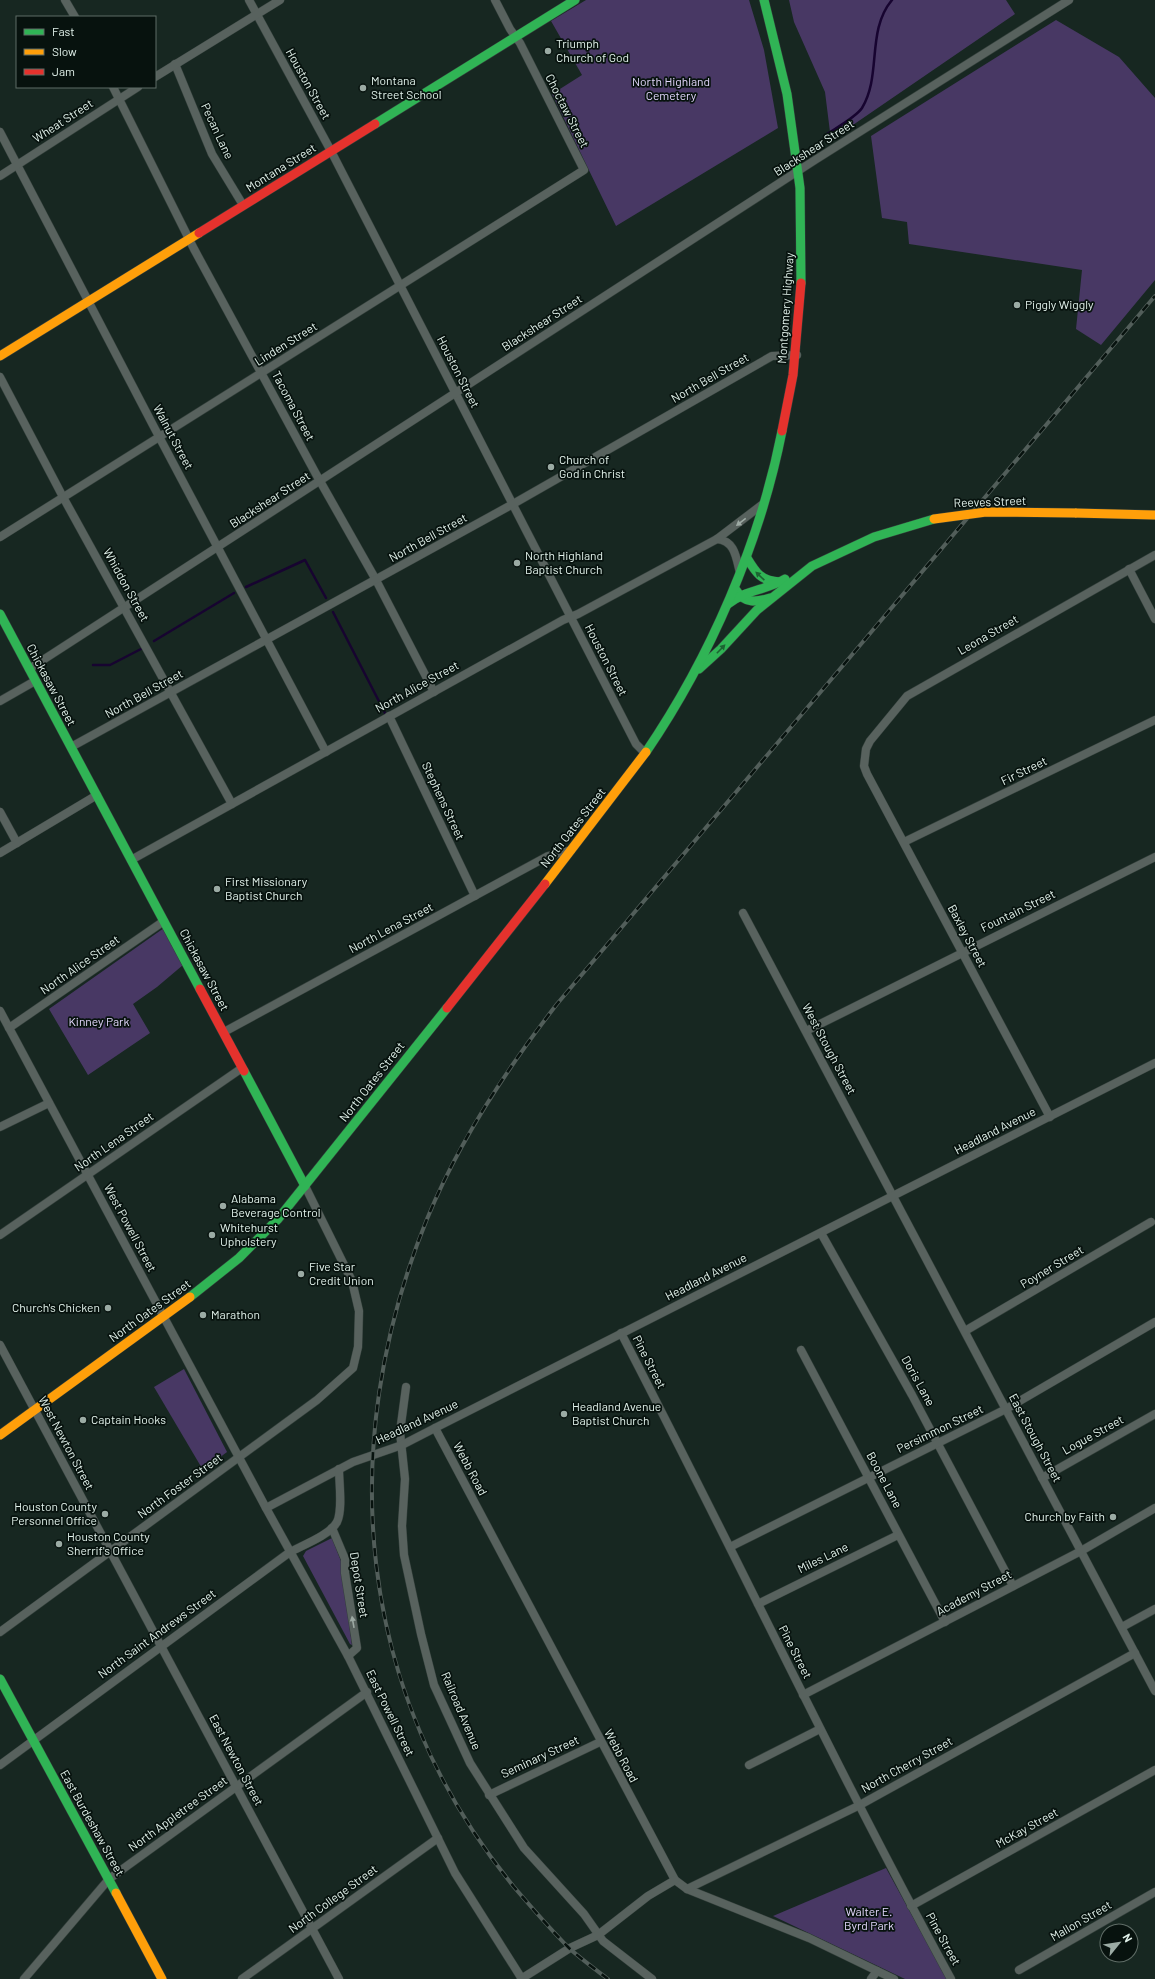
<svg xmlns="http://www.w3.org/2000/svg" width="1155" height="1979" viewBox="0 0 1155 1979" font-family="Barlow,sans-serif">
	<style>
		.green { fill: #483864 }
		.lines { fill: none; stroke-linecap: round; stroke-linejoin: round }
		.stream { stroke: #170430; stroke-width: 2.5 }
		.street-casing { stroke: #34403c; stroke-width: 9 }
		.fast-casing { stroke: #34403c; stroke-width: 10 }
		.slow-casing { stroke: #34403c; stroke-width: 10 }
		.jam-casing { stroke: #34403c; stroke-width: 10 }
		.street { stroke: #58625e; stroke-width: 8 }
		.fast { stroke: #30b455; stroke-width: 9 }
		.slow { stroke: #ff9f0a; stroke-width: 9 }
		.jam { stroke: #e5322d; stroke-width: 9 }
		.rail-casing { stroke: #525e5a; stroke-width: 4 }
		.rail { stroke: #07120e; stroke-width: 2.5; stroke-dasharray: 8; stroke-linecap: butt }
		.slow-bridge-casing { stroke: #34403c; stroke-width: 10; stroke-linecap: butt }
		.slow-bridge { stroke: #ff9f0a; stroke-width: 9 }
		.oneway { fill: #9daaa4 }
		.oneway2 { fill: #1c6332 }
		.poi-dot { fill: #9baba4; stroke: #07120e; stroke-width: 1.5 }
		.labels { text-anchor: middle; stroke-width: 3.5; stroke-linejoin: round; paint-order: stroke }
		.poi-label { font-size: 12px; fill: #e2f2eb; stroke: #07120e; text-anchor: start }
		.park-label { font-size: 12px; fill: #e2d6fb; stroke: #07120e }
		.street-label { font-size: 12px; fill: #e2f2eb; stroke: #07120e }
	</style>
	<rect width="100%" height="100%" fill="#172721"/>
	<g class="green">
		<path d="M586,0H749L764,50L778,128L616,226L552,94L582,75L551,21Z"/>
		<path d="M789,0H1006L1015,14L831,140L825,92L794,22Z"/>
		<path d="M1056,20L1119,57L1155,98V280L1101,345L1076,329L1082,270L909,244L907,222L882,218L871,136Z"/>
		<path d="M164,928L183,965L157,987L133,1004L150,1033L88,1075L49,1009Z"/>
		<path d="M184,1369L227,1452L203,1470L154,1387Z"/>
		<path d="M332,1538L341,1561L352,1645L350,1644L303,1556L306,1551Z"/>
		<path d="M886,1868L947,1979H905L773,1916Z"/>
	</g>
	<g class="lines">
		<g class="stream">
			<path d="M827,134C836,128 856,117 862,108C882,75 866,31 892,0"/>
			<path d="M246,587L305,560L326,598"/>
			<path d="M333,612L385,713"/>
			<path d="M154,641L234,593"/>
			<path d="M93,665H110L141,649"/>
		</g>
		<defs>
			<g id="street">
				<path d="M65,0L75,17"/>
				<path d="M249,0L331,151L636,744L645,753"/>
				<path d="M175,64L212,154L243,205"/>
				<path d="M155,77L280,0"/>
				<path d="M113,87L194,249L316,474L376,580L434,692"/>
				<path d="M0,132L155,429L326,752"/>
				<path d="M0,176L138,87"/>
				<path d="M0,377L63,497L232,804"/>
				<path d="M0,537L584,170L520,43L510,29L495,0"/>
				<path d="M717,539C735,541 736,557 740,573"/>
				<path d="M1129,569L1155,619"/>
				<path d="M29,669L815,160L1069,0"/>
				<path d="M0,701L35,681"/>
				<path d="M389,716L475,896"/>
				<path d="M71,747L513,504L772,356L797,355"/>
				<path d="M0,812L17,843"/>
				<path d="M904,842L1155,720"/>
				<path d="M0,853L97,795"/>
				<path d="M131,860L563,620L578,614L717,539L763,504"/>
				<path d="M743,913L1155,1691"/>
				<path d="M0,1011L266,1508L348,1656L455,1873L522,1979"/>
				<path d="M9,1028L164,921"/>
				<path d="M806,1031L1155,857"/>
				<path d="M224,1032L548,856L571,850"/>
				<path d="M1050,1117L867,774L864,766L866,749L870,741L907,696L1155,555"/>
				<path d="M0,1127L49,1103"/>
				<path d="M821,1233L912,1395L1013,1586"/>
				<path d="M0,1235L242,1068"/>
				<path d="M965,1331L1151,1222"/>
				<path d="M621,1333C733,1548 835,1767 951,1979"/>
				<path d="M0,1345L339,1979"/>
				<path d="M801,1350L945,1622"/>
				<path d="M406,1387L400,1432L405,1479L402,1526L404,1555L421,1634L434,1685L470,1763L524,1848L584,1914L603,1941L652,1979"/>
				<path d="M435,1428L675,1880L687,1889L809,1938L894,1979"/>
				<path d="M1042,1478L1155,1414"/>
				<path d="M266,1508L353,1462L402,1445L435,1428L1155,1063"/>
				<path d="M332,1528L345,1559V1573L357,1648L348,1656"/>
				<path d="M730,1547L1006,1409L1155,1322"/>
				<path d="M758,1604L898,1535"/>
				<path d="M1122,1627L1155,1609"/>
				<path d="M0,1632L317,1400L353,1368L358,1347L359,1311L352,1281L305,1186"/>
				<path d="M803,1695L1081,1551L1155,1508"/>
				<path d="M0,1765L290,1552C303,1545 330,1535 337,1522C343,1510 339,1483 339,1469"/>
				<path d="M749,1765L820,1729"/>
				<path d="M489,1795L600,1742"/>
				<path d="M687,1889L858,1806L1135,1653"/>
				<path d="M911,1906L1155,1770"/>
				<path d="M1019,1970L1155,1892"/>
				<path d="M24,1979L109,1879L367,1692"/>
				<path d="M242,1979L438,1838"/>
				<path d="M521,1979L570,1948L598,1935L648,1896L675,1880"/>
				<path d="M871,1979L877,1971"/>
			</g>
			<g id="fast">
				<path d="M764,0L787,94L800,188L801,283"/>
				<path d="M375,124L575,0"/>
				<path d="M747,558C756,573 761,581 780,582"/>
				<path d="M736,590C744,604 757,602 770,598"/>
				<path d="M728,604C745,590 767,590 785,579"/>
				<path d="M0,614L200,989"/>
				<path d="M699,669L721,649L757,610L812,566L874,537L934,519"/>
				<path d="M646,752C710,658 760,543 782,431"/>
				<path d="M244,1071L305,1186"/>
				<path d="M190,1297L239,1258L278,1219L447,1008"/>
				<path d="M0,1679L116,1893"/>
			</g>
			<g id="slow">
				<path d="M0,356L199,233"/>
				<path d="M1075,513L1155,515"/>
				<path d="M545,884L646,752"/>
				<path d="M0,1435L190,1297"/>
				<path d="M116,1893L162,1979"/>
			</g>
			<g id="jam">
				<path d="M199,233L375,124"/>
				<path d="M782,431L793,375L801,283"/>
				<path d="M200,989L244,1071"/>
				<path d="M447,1008L545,884"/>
			</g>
		</defs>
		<use href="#street" class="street-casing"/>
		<use href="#fast" class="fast-casing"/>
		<use href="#slow" class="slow-casing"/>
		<use href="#jam" class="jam-casing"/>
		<use href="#street" class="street"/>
		<use href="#fast" class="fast"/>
		<use href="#slow" class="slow"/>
		<use href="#jam" class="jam"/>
		<defs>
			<path id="rail" d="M608,1979C595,1969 581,1959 569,1948C550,1929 532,1908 514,1887C356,1693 334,1448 427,1219C459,1141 505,1071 557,1004L1155,296"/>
		</defs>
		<use href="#rail" class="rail-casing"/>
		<use href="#rail" class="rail"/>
		<defs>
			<path id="slow-bridge" d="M934,519L986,512L1075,513"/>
		</defs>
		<use href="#slow-bridge" class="slow-bridge-casing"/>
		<use href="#slow-bridge" class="slow-bridge"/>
	</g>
	<defs><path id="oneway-solid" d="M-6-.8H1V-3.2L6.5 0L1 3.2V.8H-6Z"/></defs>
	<g class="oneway">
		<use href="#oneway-solid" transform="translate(741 522) rotate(142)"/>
		<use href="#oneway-solid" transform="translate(353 1622) rotate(-100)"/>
	</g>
	<g class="oneway2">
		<use href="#oneway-solid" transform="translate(760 576) rotate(-137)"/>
		<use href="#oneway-solid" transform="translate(721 649) rotate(-46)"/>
	</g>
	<g class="poi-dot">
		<circle cx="548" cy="51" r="4"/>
		<circle cx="363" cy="88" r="4"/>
		<circle cx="1017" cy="305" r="4"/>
		<circle cx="551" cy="467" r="4"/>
		<circle cx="517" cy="563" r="4"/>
		<circle cx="217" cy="889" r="4"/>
		<circle cx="223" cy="1206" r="4"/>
		<circle cx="212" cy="1235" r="4"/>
		<circle cx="301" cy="1274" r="4"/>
		<circle cx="108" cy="1308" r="4"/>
		<circle cx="203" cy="1315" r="4"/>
		<circle cx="564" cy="1414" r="4"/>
		<circle cx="83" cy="1420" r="4"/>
		<circle cx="105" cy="1514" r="4"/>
		<circle cx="1113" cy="1517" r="4"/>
		<circle cx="59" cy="1544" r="4"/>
	</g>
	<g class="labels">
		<g class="poi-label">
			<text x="556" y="48">Triumph<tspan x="556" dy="14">Church of God</tspan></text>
			<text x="371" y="85">Montana<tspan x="371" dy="14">Street School</tspan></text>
			<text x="1025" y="309">Piggly Wiggly</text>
			<text x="559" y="464">Church of<tspan x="559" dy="14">God in Christ</tspan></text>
			<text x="525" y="560">North Highland<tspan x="525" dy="14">Baptist Church</tspan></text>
			<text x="225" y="886">First Missionary<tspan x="225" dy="14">Baptist Church</tspan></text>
			<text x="231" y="1203">Alabama<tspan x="231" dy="14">Beverage Control</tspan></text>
			<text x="220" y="1232">Whitehurst<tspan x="220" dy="14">Upholstery</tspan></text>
			<text x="309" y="1271">Five Star<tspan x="309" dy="14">Credit Union</tspan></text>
			<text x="100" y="1312" text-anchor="end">Church's Chicken</text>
			<text x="211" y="1319">Marathon</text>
			<text x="572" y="1411">Headland Avenue<tspan x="572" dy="14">Baptist Church</tspan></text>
			<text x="91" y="1424">Captain Hooks</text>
			<text x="97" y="1511" text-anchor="end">Houston County<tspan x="97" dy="14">Personnel Office</tspan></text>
			<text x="1105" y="1521" text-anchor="end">Church by Faith</text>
			<text x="67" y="1541">Houston County<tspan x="67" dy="14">Sherrif's Office</tspan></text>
		</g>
		<g class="park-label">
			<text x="671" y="86">North Highland<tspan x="671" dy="14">Cemetery</tspan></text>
			<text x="99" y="1026">Kinney Park</text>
			<text x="869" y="1916">Walter E.<tspan x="869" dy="14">Byrd Park</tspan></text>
		</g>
		<g class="street-label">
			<text transform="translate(308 84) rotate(61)" y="4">Houston Street</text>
			<text transform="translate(567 111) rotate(63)" y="4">Choctaw Street</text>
			<text transform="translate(63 121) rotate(-33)" y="4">Wheat Street</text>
			<text transform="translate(217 131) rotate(65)" y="4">Pecan Lane</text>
			<text transform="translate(814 148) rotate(-33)" y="4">Blackshear Street</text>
			<text transform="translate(281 168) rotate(-32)" y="4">Montana Street</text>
			<text transform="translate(786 308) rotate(-86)" y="4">Montgomery Highway</text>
			<text transform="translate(542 323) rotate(-33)" y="4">Blackshear Street</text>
			<text transform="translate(286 344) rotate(-32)" y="4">Linden Street</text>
			<text transform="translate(458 372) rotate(63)" y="4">Houston Street</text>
			<text transform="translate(710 378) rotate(-30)" y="4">North Bell Street</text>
			<text transform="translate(293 406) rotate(62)" y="4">Tacoma Street</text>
			<text transform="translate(173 437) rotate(62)" y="4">Walnut Street</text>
			<text transform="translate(270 500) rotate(-33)" y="4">Blackshear Street</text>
			<text transform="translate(990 502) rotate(-2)" y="4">Reeves Street</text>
			<text transform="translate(428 538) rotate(-29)" y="4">North Bell Street</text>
			<text transform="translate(126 585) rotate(61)" y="4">Whiddon Street</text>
			<text transform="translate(988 635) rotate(-30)" y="4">Leona Street</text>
			<text transform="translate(606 660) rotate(63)" y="4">Houston Street</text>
			<text transform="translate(51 685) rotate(62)" y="4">Chickasaw Street</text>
			<text transform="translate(417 687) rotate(-29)" y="4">North Alice Street</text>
			<text transform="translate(144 694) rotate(-29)" y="4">North Bell Street</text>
			<text transform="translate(1024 771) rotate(-26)" y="4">Fir Street</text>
			<text transform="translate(443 801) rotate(65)" y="4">Stephens Street</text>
			<text transform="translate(573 828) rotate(-52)" y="4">North Oates Street</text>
			<text transform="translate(1018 911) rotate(-26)" y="4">Fountain Street</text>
			<text transform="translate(391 928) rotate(-28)" y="4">North Lena Street</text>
			<text transform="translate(967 936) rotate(62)" y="4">Baxley Street</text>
			<text transform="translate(80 965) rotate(-35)" y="4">North Alice Street</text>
			<text transform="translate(204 970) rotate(62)" y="4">Chickasaw Street</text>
			<text transform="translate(829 1049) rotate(62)" y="4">West Stough Street</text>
			<text transform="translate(372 1082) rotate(-52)" y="4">North Oates Street</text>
			<text transform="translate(995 1131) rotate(-27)" y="4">Headland Avenue</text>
			<text transform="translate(114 1142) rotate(-35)" y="4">North Lena Street</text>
			<text transform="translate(130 1228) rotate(62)" y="4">West Powell Street</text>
			<text transform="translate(1052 1267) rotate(-31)" y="4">Poyner Street</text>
			<text transform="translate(706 1277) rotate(-27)" y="4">Headland Avenue</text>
			<text transform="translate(150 1311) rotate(-36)" y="4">North Oates Street</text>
			<text transform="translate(649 1362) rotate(63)" y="4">Pine Street</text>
			<text transform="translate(918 1381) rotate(61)" y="4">Doris Lane</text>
			<text transform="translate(417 1422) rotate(-25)" y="4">Headland Avenue</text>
			<text transform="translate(940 1429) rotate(-26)" y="4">Persimmon Street</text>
			<text transform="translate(1093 1435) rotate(-29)" y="4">Logue Street</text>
			<text transform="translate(1035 1438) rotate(62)" y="4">East Stough Street</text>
			<text transform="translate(66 1443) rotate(62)" y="4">West Newton Street</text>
			<text transform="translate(470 1469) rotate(62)" y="4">Webb Road</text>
			<text transform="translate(884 1480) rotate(62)" y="4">Boone Lane</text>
			<text transform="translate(180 1486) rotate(-36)" y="4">North Foster Street</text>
			<text transform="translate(823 1558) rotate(-26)" y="4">Miles Lane</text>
			<text transform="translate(359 1585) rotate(81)" y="4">Depot Street</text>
			<text transform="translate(974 1593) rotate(-28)" y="4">Academy Street</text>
			<text transform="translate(157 1634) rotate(-36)" y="4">North Saint Andrews Street</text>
			<text transform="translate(795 1652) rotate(63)" y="4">Pine Street</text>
			<text transform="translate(461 1711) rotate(67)" y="4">Railroad Avenue</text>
			<text transform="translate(390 1713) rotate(64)" y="4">East Powell Street</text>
			<text transform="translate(621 1756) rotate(62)" y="4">Webb Road</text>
			<text transform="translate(540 1757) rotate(-25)" y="4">Seminary Street</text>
			<text transform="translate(236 1760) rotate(62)" y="4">East Newton Street</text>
			<text transform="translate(907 1765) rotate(-29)" y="4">North Cherry Street</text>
			<text transform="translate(178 1814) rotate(-36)" y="4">North Appletree Street</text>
			<text transform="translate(92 1823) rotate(61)" y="4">East Burdeshaw Street</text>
			<text transform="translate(1027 1828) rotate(-29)" y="4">McKay Street</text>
			<text transform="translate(333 1899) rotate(-36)" y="4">North College Street</text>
			<text transform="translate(1081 1921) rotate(-30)" y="4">Mallon Street</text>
			<text transform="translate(943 1939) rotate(61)" y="4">Pine Street</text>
		</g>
	</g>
	<rect x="16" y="16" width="140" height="72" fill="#07120e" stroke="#5f6c66"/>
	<rect x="24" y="29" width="20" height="6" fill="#30b455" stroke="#5f6c66"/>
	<text x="52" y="36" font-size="12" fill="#e2f2eb">Fast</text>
	<rect x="24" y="49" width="20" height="6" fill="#ff9f0a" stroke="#5f6c66"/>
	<text x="52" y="56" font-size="12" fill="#e2f2eb">Slow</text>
	<rect x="24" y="69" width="20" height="6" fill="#e5322d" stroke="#5f6c66"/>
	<text x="52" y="76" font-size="12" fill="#e2f2eb">Jam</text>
	<g transform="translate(1119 1943) rotate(60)"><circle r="19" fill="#07120e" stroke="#5f6c66"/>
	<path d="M0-3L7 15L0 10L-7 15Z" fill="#9baba4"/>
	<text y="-6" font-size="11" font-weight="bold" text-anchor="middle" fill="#e2f2eb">N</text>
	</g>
</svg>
